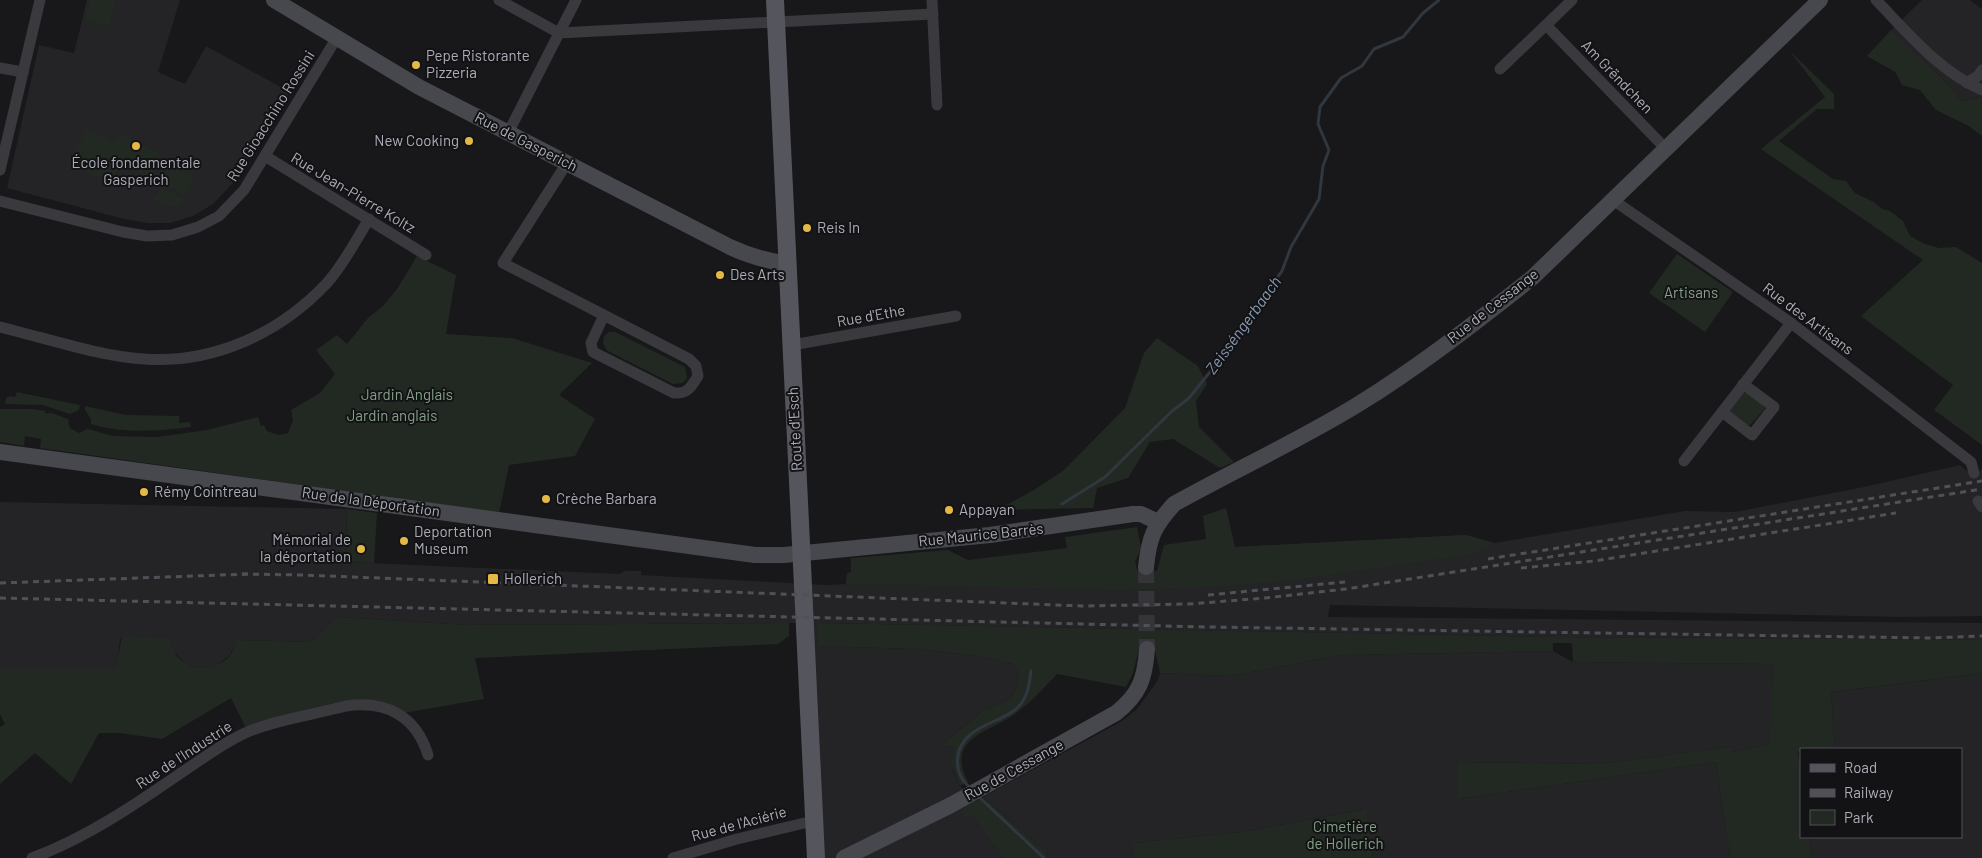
<svg xmlns="http://www.w3.org/2000/svg" width="1982" height="858" viewBox="0 0 1982 858" font-family="Barlow,sans-serif">
	<style>
		.built { fill: #242326 }
		.green { fill: #222923 }
		.lines { fill: none; stroke-linecap: round; stroke-linejoin: round }
		.stream { stroke: #30373e; stroke-width: 3 }
		.secondary-tunnel { stroke: #353539; stroke-width: 16; stroke-dasharray: 16 8; stroke-linecap: butt }
		.street { stroke: #39393e; stroke-width: 11 }
		.secondary { stroke: #47484e; stroke-width: 16 }
		.primary { stroke: #55565d; stroke-width: 18 }
		.rail { stroke: #505157; stroke-width: 3; stroke-dasharray: 6 5; stroke-linecap: butt }
		.poi-dot { fill: #e3b845; stroke: #131214; stroke-width: 2 }
		.labels { text-anchor: middle; stroke-width: 4; stroke-linejoin: round; paint-order: stroke }
		.poi-label { font-size: 15px; fill: #abaeb8; stroke: #131214; text-anchor: start }
		.street-label { font-size: 15px; fill: #abaeb8; stroke: #131214 }
		.park-label { font-size: 15px; fill: #83a187; stroke: #131214 }
		.water-label { font-size: 16px; font-style: italic; fill: #8599b0; stroke: #131214 }
	</style>
	<rect width="100%" height="100%" fill="#181719"/>
	<g class="built">
		<path d="M87,0H180L158,72L185,84L206,46L290,92L232,184L213,204L193,216L170,223H148L124,219L7,188L39,45L74,53Z"/>
		<path d="M1922,0H1970L1982,9V99L1979,97L1961,101L1951,87L1891,30Z"/>
		<path d="M1960,465L1973,476L1977,475L1982,468V616L1903,617L1330,605L1328,617L1982,623V640L1554,637L818,623L819,646L916,649L973,655L1013,664L1018,672L1017,686L1011,697L1006,701L985,709L941,745L956,748L952,764L953,771L960,786L975,801L964,807L972,813L1003,858H816L804,623L467,625L337,617L312,642L237,640L230,655L218,665L202,669L186,664L175,653L122,636L120,640L117,669H0V502L347,509L346,562L619,574L625,571H641V575L826,585L846,584L847,573L1135,562L1138,573L1157,571L1235,547L1466,535L1494,543L1685,511L1735,512L1864,487Z"/>
		<path d="M1553,651L1573,662L1773,664L1771,745L1731,752V747L1598,764L1459,762L1458,799L1716,762L1730,858H1373L1365,809L1242,832L1134,843V858H1049L1045,851L983,797L1122,721L1137,709L1158,680L1160,673L1231,676L1342,655Z"/>
		<path d="M1982,673V858H1812L1809,837H1961V749H1832H1835L1831,692Z"/>
	</g>
	<g class="green">
		<path d="M90,0H116L109,26L85,20Z"/>
		<path d="M1891,30L1951,87L1961,101L1980,97L1982,99V136L1969,126L1936,110L1920,90L1902,85L1895,72L1867,56Z"/>
		<path d="M1789,50L1834,94V109H1817L1779,141L1833,179L1846,181L1855,193L1874,202L1882,209L1890,211L1903,221L1910,236L1925,244L1939,248L1956,247L1982,263V445L1934,410L1953,385L1861,316L1923,260L1761,149L1825,97Z"/>
		<path d="M87,128L114,143L119,133L160,154L153,167L152,181L124,164C115,179 103,179 87,174L88,171L70,162Z"/>
		<path d="M166,161L194,176L184,195L156,179Z"/>
		<path d="M162,187L184,199C176,211 163,205 153,200Z"/>
		<path d="M1677,254L1733,292L1705,332L1649,293Z"/>
		<path d="M417,256L456,275L446,334L512,338L592,363L559,395L595,419L575,456L509,465L499,513L40,448L41,439L25,436L24,446L0,442V409H34L45,411V413L49,414V412L68,419L70,428L79,433L88,429L113,436L157,437L207,430L258,417L261,426L264,425L267,431L278,435L288,433L293,421L291,410L320,393L335,374L316,350L337,335L347,344L368,318L383,306L397,289Z"/>
		<path d="M609,332H615L685,367L687,378L683,383L673,384L606,350L603,343L604,336Z"/>
		<path d="M1157,338L1198,366L1207,384L1196,401L1199,427L1234,462L1220,468L1173,439L1150,442L1128,478L1097,488L1093,508L997,510L1032,491L1063,471L1125,408L1144,353Z"/>
		<path d="M17,392L80,405L79,410L70,414L43,405L5,404L6,398L10,396L15,397Z"/>
		<path d="M1742,393H1746L1765,406L1764,410L1750,425H1746L1730,412V409Z"/>
		<path d="M85,406L126,415L179,416V423L190,422L191,427C157,431 124,434 91,424V419L85,410Z"/>
		<path d="M1226,508L1235,547L1466,535L1494,543L1473,554L1296,580L1213,587L1115,590L846,584L847,573L851,572V558L948,550L968,560L1067,548L1065,537L1137,527L1141,548L1135,562L1138,572L1157,571L1164,545L1206,539L1203,516Z"/>
		<path d="M347,509L377,513L374,563L346,562Z"/>
		<path d="M337,617L467,625L789,623V636L778,644L475,658L484,699L398,714L377,705L246,728L231,698L162,739L119,733H99L71,784L35,753L0,784V727L5,724L0,714V669H116L122,636L170,638C171,642 172,648 174,652C186,672 218,673 231,654C233,650 235,644 236,640L312,642Z"/>
		<path d="M817,623L1554,637L1982,640V673L1831,692L1835,749H1801V751L1798,752L1801,772V837H1809L1812,858H1730L1716,762L1458,799V762L1598,764L1731,747V752L1770,745L1773,664L1573,662L1572,643H1553V651L1342,655L1231,676L1160,673L1155,650L1139,649L1133,673L1126,687L1057,674C1044,688 1030,703 1015,714C988,733 945,738 968,782L960,786L951,764L955,748L941,745L985,709L1006,701L1011,697L1017,686L1018,672L1013,664L973,655L916,649L818,646Z"/>
		<path d="M983,797L1045,851L1049,858H1003L972,814L966,818L963,814L964,807Z"/>
		<path d="M1366,809L1373,858H1134V843L1242,832Z"/>
	</g>
	<g class="lines">
		<g class="stream">
			<path d="M1062,504L1105,477L1171,412L1189,398L1231,346L1265,294L1282,271L1291,247L1319,199L1323,166L1329,150L1318,124L1320,107L1341,78L1362,66L1374,49L1403,37L1423,13L1439,0"/>
			<path d="M970,788C953,773 953,749 971,734C984,723 1003,720 1016,709C1028,698 1029,686 1031,671"/>
			<path d="M978,796L1044,858"/>
		</g>
		<path class="secondary-tunnel" d="M1146,567L1147,649"/>
		<g class="street">
			<path d="M499,0L559,33L933,14"/>
			<path d="M932,0L937,105"/>
			<path d="M1572,0L1546,25L1666,149"/>
			<path d="M1876,0C1908,33 1939,71 1982,90"/>
			<path d="M0,68L23,72"/>
			<path d="M1500,69L1546,25"/>
			<path d="M1967,83L1978,76L1982,70"/>
			<path d="M508,133L576,0"/>
			<path d="M265,156L426,255"/>
			<path d="M567,163L503,263L689,359L696,366L698,376C691,387 688,394 674,393L593,352L591,343L604,315"/>
			<path d="M0,170L40,0"/>
			<path d="M1613,200L1791,323L1971,462L1974,473"/>
			<path d="M0,201L123,232L147,236L172,235L198,227L219,216L244,190L336,39"/>
			<path d="M0,327C46,338 98,356 144,359C214,364 280,333 327,283C344,264 356,240 369,219"/>
			<path d="M792,345L956,316"/>
			<path d="M1722,412L1752,435L1774,407L1743,384"/>
			<path d="M1684,461L1791,323"/>
			<path d="M1978,501L1982,507"/>
			<path d="M32,858C84,839 133,806 178,775C199,761 220,745 243,734C270,721 316,714 346,706C386,700 416,716 428,755"/>
			<path d="M673,858L737,839L813,821"/>
		</g>
		<g class="secondary">
			<path d="M274,0L419,87L730,247C749,256 768,261 788,264"/>
			<path d="M0,452L755,555H784L990,535L1133,514H1141L1158,522"/>
			<path d="M1146,567C1149,537 1154,526 1174,504C1235,470 1298,441 1357,405C1419,367 1476,322 1532,278L1820,0"/>
			<path d="M844,858L951,805L1116,713C1140,694 1145,678 1147,649"/>
		</g>
		<path class="primary" d="M775,0L816,858"/>
		<g class="rail">
			<path d="M1488,559L1982,481"/>
			<path d="M1521,568L1594,561L1896,513"/>
			<path d="M242,574L303,575L1082,606L1189,604L1265,598L1346,589L1982,489"/>
			<path d="M0,583L249,574"/>
			<path d="M1208,595L1345,582"/>
			<path d="M0,598L1208,627L1930,638L1982,636"/>
		</g>
	</g>
	<g class="poi-dot">
		<circle cx="416" cy="65" r="5"/>
		<circle cx="469" cy="141" r="5"/>
		<circle cx="136" cy="146" r="5"/>
		<circle cx="807" cy="228" r="5"/>
		<circle cx="720" cy="275" r="5"/>
		<circle cx="144" cy="492" r="5"/>
		<circle cx="546" cy="499" r="5"/>
		<circle cx="949" cy="510" r="5"/>
		<circle cx="404" cy="541" r="5"/>
		<circle cx="361" cy="549" r="5"/>
		<rect x="487" y="573" width="12" height="12" rx="2.5"/>
	</g>
	<g class="labels">
		<g class="poi-label">
			<text x="426" y="61">Pepe Ristorante<tspan x="426" dy="17">Pizzeria</tspan></text>
			<text x="459" y="146" text-anchor="end">New Cooking</text>
			<text x="136" y="168" text-anchor="middle">École fondamentale<tspan x="136" dy="17">Gasperich</tspan></text>
			<text x="817" y="233">Reis In</text>
			<text x="730" y="280">Des Arts</text>
			<text x="154" y="497">Rémy Cointreau</text>
			<text x="556" y="504">Crèche Barbara</text>
			<text x="959" y="515">Appayan</text>
			<text x="414" y="537">Deportation<tspan x="414" dy="17">Museum</tspan></text>
			<text x="351" y="545" text-anchor="end">Mémorial de<tspan x="351" dy="17">la déportation</tspan></text>
			<text x="504" y="584">Hollerich</text>
		</g>
		<g class="street-label">
			<text transform="translate(1617 77) rotate(46)" y="5">Am Grëndchen</text>
			<text transform="translate(271 116) rotate(-58)" y="5">Rue Gioacchino Rossini</text>
			<text transform="translate(526 142) rotate(27)" y="5">Rue de Gasperich</text>
			<text transform="translate(353 193) rotate(31)" y="5">Rue Jean-Pierre Koltz</text>
			<text transform="translate(1493 306) rotate(-38)" y="5">Rue de Cessange</text>
			<text transform="translate(871 316) rotate(-10)" y="5">Rue d'Ethe</text>
			<text transform="translate(1808 319) rotate(37)" y="5">Rue des Artisans</text>
			<text transform="translate(795 429) rotate(-93)" y="5">Route d'Esch</text>
			<text transform="translate(371 502) rotate(8)" y="5">Rue de la Déportation</text>
			<text transform="translate(981 535) rotate(-6)" y="5">Rue Maurice Barrès</text>
			<text transform="translate(184 755) rotate(-33)" y="5">Rue de l'Industrie</text>
			<text transform="translate(1014 770) rotate(-29)" y="5">Rue de Cessange</text>
			<text transform="translate(739 824) rotate(-15)" y="5">Rue de l'Aciérie</text>
		</g>
		<g class="park-label">
			<text x="1691" y="298">Artisans</text>
			<text x="407" y="400">Jardin Anglais</text>
			<text x="392" y="421">Jardin anglais</text>
			<text x="1345" y="832">Cimetière<tspan x="1345" dy="17">de Hollerich</tspan></text>
		</g>
		<g class="water-label">
			<text transform="translate(1243 325) rotate(-54)" y="6">Zeisséngerbaach</text>
		</g>
	</g>
	<rect x="1800" y="748" width="162" height="90" fill="#131214" stroke="#505056"/>
	<rect x="1810" y="764" width="25" height="8" fill="#55565d" stroke="#505056"/>
	<text x="1844" y="773" font-size="15" fill="#abaeb8">Road</text>
	<rect x="1810" y="789" width="25" height="8" fill="#505157" stroke="#505056"/>
	<text x="1844" y="798" font-size="15" fill="#abaeb8">Railway</text>
	<rect x="1810" y="810" width="25" height="15" fill="#222923" stroke="#505056"/>
	<text x="1844" y="823" font-size="15" fill="#abaeb8">Park</text>
</svg>
